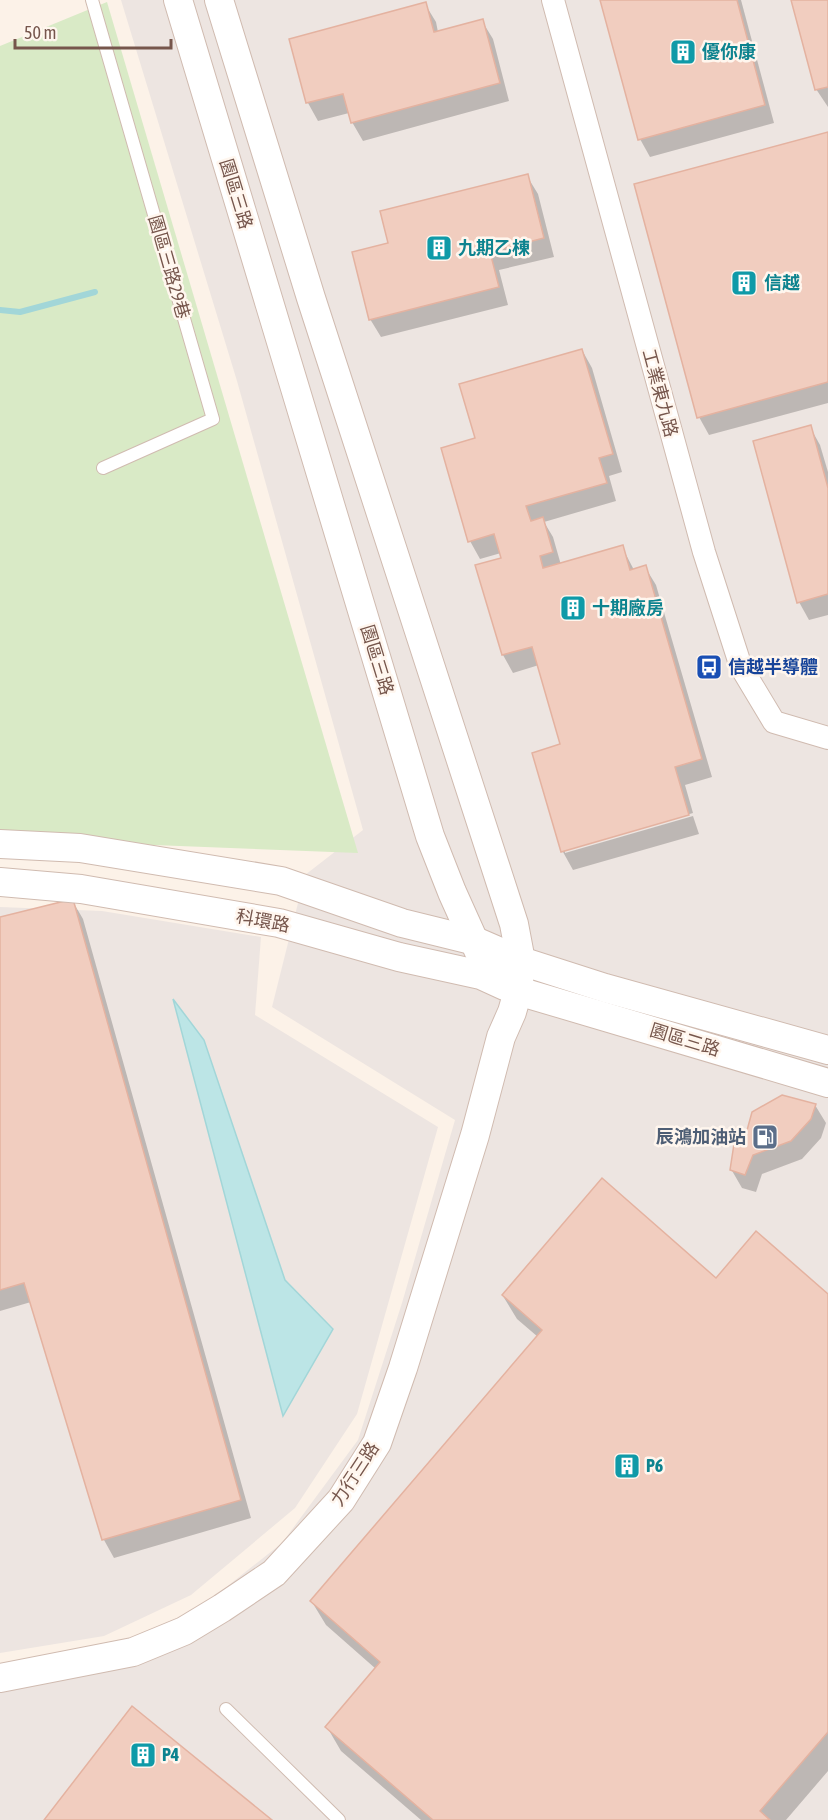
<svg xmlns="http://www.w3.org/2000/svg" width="828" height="1820" viewBox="0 0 828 1820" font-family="'Asap Condensed','Noto Sans TC',sans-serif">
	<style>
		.industrial { fill: #ede5e1 }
		.green { fill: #d9eac6 }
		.water { fill: #bce5e6; stroke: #a2d6d8; stroke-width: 1.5 }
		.shadow { fill: #0003 }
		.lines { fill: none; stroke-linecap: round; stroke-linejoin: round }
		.stream { stroke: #a2d6d8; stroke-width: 6 }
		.building { fill: #f1cdbf; stroke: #e4b2a0; stroke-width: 1.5 }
		.service-casing { stroke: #d0bbb0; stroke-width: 14 }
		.minor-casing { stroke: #d0bbb0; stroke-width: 24 }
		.tertiary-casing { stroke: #d0bbb0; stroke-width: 30 }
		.service { stroke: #fff; stroke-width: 12 }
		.minor { stroke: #fff; stroke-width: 22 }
		.tertiary { stroke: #fff; stroke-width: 28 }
		.labels { text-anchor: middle; stroke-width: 5; stroke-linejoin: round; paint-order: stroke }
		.culture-label { font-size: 18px; font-weight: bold; fill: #0d838f; stroke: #fff6ee; text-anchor: start }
		.street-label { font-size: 18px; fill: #76564c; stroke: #fff6ee }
		.transit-label { font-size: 18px; font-weight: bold; fill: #164399; stroke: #fff6ee; text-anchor: start }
		.service-label { font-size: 18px; font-weight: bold; fill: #4e5e75; stroke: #fff6ee; text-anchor: end }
	</style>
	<rect width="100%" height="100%" fill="#fcf2e8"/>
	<g class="industrial">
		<path d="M121,0H828V1820H0V1664L107,1648L200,1608L282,1543L358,1440L402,1303L455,1120L272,1007L305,875L363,830L237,381Z"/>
		<path d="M0,907L102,911L261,937L255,1015L438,1127L357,1414L295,1508L191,1595L104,1636L0,1653Z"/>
	</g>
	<path class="green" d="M107,2L358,853L0,839V46Z"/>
	<path class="water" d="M173,999L204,1040L285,1280L333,1329L283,1416Z"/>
	<g class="shadow">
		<path d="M602,0H741L774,123L650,157L640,139Z"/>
		<path d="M792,0H828V107L816,89Z"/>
		<path d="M425,4L436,22L438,32L482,21L493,39L509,101L363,141L352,122L349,113L318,121L308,103L291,40Z"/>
		<path d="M828,134V403L709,435L699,417Z"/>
		<path d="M527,176L538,194L554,257L499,270L508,305L381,337L370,319L389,245Z"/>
		<path d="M582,350L592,368L622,472L609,476L616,501L544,522L553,537L561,565L622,547L634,570L645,567L656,585L712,777L685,785L693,813L565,850V853L693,816L699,834L573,870L563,852L534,754L562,745L539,665L513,673L503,655L477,567L503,559L501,553L480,559L470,541L476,439Z"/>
		<path d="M810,427L820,445L828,472V615L809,620L799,602Z"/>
		<path d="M72,900L83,919L251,1518L114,1558L104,1540L31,1302L0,1311V918Z"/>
		<path d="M815,1105L826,1123L821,1138L802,1159L762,1174L756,1192L742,1188L731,1169L747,1135Z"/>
		<path d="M716,1280L828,1296V1771L786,1820H421L341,1751L327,1727L376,1669L326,1625L312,1602L538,1337L517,1319L503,1296Z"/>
	</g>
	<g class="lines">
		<path class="stream" d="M0,310L20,312L95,292"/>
	</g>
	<g class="building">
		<path d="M600,0H737L765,105L638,140Z"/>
		<path d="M791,0H828V87L815,90Z"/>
		<path d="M426,2L434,32L483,19L500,83L351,123L343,94L306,103L289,39Z"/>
		<path d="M828,132V382L697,418L634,184Z"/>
		<path d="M528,174L544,238L490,252L499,287L369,320L352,252L388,243L380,211Z"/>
		<path d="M582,349L613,454L599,458L607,483L526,506L531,521L543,517L553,552L540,556L543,568L623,545L630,570L646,565L702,759L675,767L689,815L561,852L532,753L560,744L532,647L502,655L475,565L501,558L494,534L468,542L441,448L475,438L459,384Z"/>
		<path d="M811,425L828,488V594L797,603L753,441Z"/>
		<path d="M73,899L241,1500L102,1540L24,1283L0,1290V917Z"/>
		<path d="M782,1095L816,1104L811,1119L791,1141L753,1155L745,1175L730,1170L736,1131L746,1134L752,1112Z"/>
		<path d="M602,1178L716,1278L756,1231L828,1294V1732L760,1811L770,1820H433L325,1727L380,1662L310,1601L542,1330L502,1295Z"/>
		<path d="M132,1706L272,1820H44Z"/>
	</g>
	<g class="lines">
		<defs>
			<g id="service">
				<path d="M92,0L213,419L103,468"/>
				<path d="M226,1709L339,1820"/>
			</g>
			<path id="minor" d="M553,0L704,552L741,667L774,722L828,738"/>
			<g id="tertiary">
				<path d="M178,0L430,836L452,892L479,952L496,971L518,991L828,1083"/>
				<path d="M0,844L80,848L281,881L402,923L475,941L521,961L605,988L828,1050"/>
				<path d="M0,882L81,889L279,923L399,957L481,975L505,986"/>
				<path d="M0,1678L133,1652L184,1631L222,1608L274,1573L341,1500L377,1443L403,1368L475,1135L501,1037L512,1012L518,991L521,961L514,924L311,298L219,0"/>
			</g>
		</defs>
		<use href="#service" class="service-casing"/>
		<use href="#minor" class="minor-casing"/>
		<use href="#tertiary" class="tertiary-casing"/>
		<use href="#service" class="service"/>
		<use href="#minor" class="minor"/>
		<use href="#tertiary" class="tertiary"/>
	</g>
	<defs>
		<symbol id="building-square" viewBox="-11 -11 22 22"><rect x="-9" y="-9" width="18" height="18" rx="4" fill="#0f9aa8" stroke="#fff6ee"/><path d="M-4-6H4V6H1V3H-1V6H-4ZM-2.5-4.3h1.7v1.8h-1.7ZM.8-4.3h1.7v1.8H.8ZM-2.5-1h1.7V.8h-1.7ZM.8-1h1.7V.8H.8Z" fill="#fff"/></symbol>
		<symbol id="bus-square" viewBox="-11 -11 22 22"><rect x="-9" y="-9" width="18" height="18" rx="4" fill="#1a4fb4" stroke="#fff6ee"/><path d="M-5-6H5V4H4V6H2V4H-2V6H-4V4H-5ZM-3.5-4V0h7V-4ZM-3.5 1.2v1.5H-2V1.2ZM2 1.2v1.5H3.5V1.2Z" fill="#fff"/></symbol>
		<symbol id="fuel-square" viewBox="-11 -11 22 22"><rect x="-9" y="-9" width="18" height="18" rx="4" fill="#5c6f8a" stroke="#fff6ee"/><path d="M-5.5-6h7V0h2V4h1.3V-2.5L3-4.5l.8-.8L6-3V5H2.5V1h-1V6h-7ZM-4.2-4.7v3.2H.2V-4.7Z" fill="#fff"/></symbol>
	</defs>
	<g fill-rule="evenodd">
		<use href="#building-square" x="668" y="37" width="30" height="30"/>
		<use href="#building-square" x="424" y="233" width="30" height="30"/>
		<use href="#building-square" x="729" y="268" width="30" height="30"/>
		<use href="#building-square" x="558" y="593" width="30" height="30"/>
		<use href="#bus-square" x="694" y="652" width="30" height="30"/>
		<use href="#fuel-square" x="750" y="1122" width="30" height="30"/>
		<use href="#building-square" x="612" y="1451" width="30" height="30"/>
		<use href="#building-square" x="128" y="1740" width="30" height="30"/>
	</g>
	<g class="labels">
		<g class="culture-label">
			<text x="702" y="58">優你康</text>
			<text x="458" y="254">九期乙棟</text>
			<text x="764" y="289">信越</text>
			<text x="592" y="614">十期廠房</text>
			<text x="646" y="1472">P6</text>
			<text x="162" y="1761">P4</text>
		</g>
		<g class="street-label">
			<text transform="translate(236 194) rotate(73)" y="6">園區三路</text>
			<text transform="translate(169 267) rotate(74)" y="6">園區三路29巷</text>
			<text transform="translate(660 393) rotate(75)" y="6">工業東九路</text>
			<text transform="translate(377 660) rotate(73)" y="6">園區三路</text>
			<text transform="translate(263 921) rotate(11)" y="6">科環路</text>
			<text transform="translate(685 1040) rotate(17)" y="6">園區三路</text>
			<text transform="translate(355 1474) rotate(-57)" y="6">力行三路</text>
		</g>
		<g class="transit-label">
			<text x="728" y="673">信越半導體</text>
		</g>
		<g class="service-label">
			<text x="746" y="1143">辰鴻加油站</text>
		</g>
	</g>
	<path d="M15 39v9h156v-9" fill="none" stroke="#76564c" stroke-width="3"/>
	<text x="24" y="39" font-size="18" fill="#76564c" stroke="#fff6ee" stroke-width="4.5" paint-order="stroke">50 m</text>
</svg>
